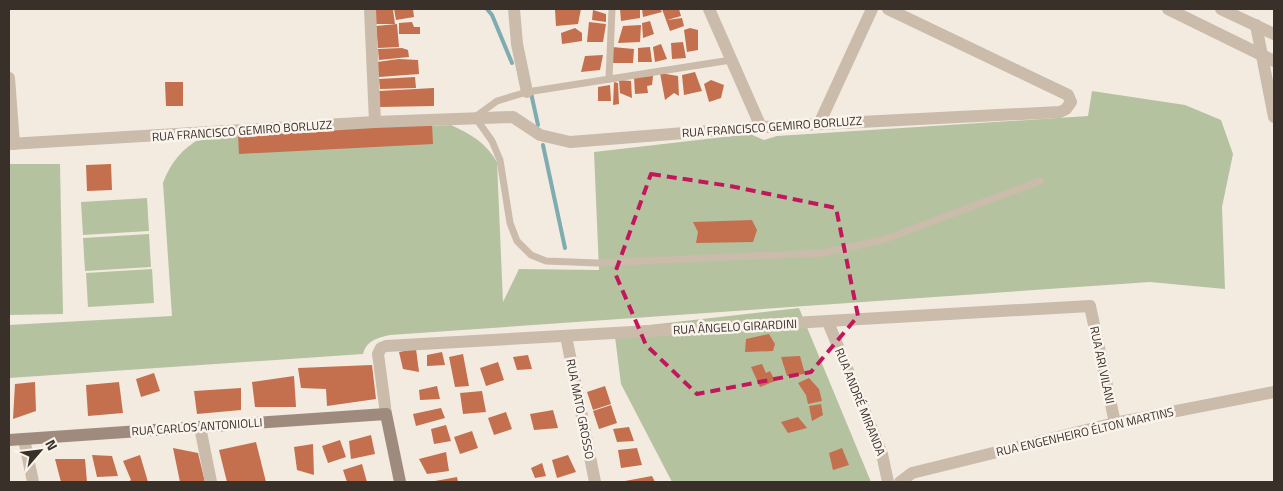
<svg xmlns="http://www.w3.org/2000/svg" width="1283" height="491" viewBox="0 0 1283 491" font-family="'Titillium Web',sans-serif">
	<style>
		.green { fill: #b5c2a0 }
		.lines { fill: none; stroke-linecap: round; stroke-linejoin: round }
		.stream { stroke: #7facb0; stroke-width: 4 }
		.building { fill: #c46f4d }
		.lane { stroke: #cbbbab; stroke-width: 7 }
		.street { stroke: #cbbbab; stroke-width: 12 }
		.secondary { stroke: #9f8b7d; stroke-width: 12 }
		.marked { fill: none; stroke: #c2185b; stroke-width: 4; stroke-dasharray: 10 6; stroke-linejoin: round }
		.labels { text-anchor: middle; stroke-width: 5; stroke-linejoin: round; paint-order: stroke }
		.street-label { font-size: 12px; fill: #39302a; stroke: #faf4ed }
	</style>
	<rect width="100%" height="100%" fill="#f3ebe0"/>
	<g class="green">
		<path d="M1092,91L1185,105L1221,120L1233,154L1222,207L1225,289L1150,282L390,335C377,338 367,340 363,354L9,378V325L172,316L163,183C170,163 183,148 201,138L451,125C471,134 486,143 497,162L503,302L519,269L599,270L594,152L750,134L764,140L777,136L1088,116Z"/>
		<path d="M9,164H60L63,314L9,315Z"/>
		<path d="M147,198L149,231L83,235L81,202Z"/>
		<path d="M149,234L151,267L85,271L83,238Z"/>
		<path d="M152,269L154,303L88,307L86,273Z"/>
		<path d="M799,308L871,482H672L621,384L614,329Z"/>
	</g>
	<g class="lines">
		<g class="stream">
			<path d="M487,9L492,15L512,63"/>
			<path d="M531,93L538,125"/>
			<path d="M543,145L565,248"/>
		</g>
	</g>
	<g class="building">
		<path d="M372,9L393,10L395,24H373Z"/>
		<path d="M394,9H413L414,17L396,20Z"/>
		<path d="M581,9L578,24L556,26L555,10Z"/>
		<path d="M620,9H640V18L621,21Z"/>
		<path d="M642,9H660L662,12L643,17Z"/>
		<path d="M662,9H679L681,16L667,20L682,18L684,26L670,31Z"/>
		<path d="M593,10L606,14V22L592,20Z"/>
		<path d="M650,21L654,34L643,38L642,23Z"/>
		<path d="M412,22L414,27H420V34H399V23Z"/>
		<path d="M589,22L606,24L603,42H587Z"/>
		<path d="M397,24L399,47L378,48L376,26Z"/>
		<path d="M641,25L640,42L618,43L623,26Z"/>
		<path d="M575,28L582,33V41L562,44L561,33Z"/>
		<path d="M690,28L698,30V50L687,52L684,30Z"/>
		<path d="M683,42L686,58L672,59L671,43Z"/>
		<path d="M661,44L667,59L655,62L653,47Z"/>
		<path d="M612,47L634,49L633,63H612Z"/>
		<path d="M650,47L652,62H638V48Z"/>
		<path d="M402,48L408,50L409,57L379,60L378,49Z"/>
		<path d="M603,55L600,70L581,72L585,56Z"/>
		<path d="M399,59L418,60L419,74L379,77L377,62Z"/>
		<path d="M695,72L702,91L684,95L682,75Z"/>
		<path d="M660,73L678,76L679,96L674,93L665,100Z"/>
		<path d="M653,76L652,85L647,86L648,93L635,94L634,77Z"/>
		<path d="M415,77L416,88L380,89L379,79Z"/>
		<path d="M619,80L631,81L632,98L620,93Z"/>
		<path d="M711,80L724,85L721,98L709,102L704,84Z"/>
		<path d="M165,82H183V106H166Z"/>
		<path d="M614,82L618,83L619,104L613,105Z"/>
		<path d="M610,85L611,101H598V87Z"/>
		<path d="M434,88V106L380,107L379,91Z"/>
		<path d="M432,124L433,144L239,154L238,134Z"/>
		<path d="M111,164L112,190L87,191L86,165Z"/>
		<path d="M752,220L757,230L753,242L696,243L698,232L693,222Z"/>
		<path d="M769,334L775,344L773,351L745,352L746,339Z"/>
		<path d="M416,349L419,372L403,369L399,352Z"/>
		<path d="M442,352L445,365L427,366V355Z"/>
		<path d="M463,354L469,386L455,387L449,357Z"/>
		<path d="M528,355L532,369L517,370L513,357Z"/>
		<path d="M800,356L805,374L787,376L781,357Z"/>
		<path d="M498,362L504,380L486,386L480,368Z"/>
		<path d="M762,364L766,373L770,371L775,381L760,387L751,367Z"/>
		<path d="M372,365L376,399L327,406L326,389L301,388L298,368Z"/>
		<path d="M154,373L160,391L141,397L136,379Z"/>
		<path d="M294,376L296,407H255L252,382Z"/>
		<path d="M809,378L819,389L822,401L808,404L806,395L798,383Z"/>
		<path d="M35,382L36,411L13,419L15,384Z"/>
		<path d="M119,382L123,413L88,416L86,385Z"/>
		<path d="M437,386L440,399L420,400L419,390Z"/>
		<path d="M605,386L611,404L593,410L587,392Z"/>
		<path d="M241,388V410L197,414L194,391Z"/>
		<path d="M482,391L486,412L463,414L460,393Z"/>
		<path d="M821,404L823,415L812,421L809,406Z"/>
		<path d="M611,405L617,423L599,429L593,411Z"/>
		<path d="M441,408L445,418L416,426L413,414Z"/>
		<path d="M553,410L558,428L534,430L530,414Z"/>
		<path d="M506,412L512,429L494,435L488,418Z"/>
		<path d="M798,417L807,428L788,433L781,422Z"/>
		<path d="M446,425L451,441L434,444L431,429Z"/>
		<path d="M629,427L634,441L617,442L613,429Z"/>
		<path d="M472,431L478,448L460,454L454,437Z"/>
		<path d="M371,435L375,454L351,459L349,441Z"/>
		<path d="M340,440L346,457L328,463L322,446Z"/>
		<path d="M256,442L266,482H227L219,450Z"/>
		<path d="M313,444L314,475L297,470L294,447Z"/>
		<path d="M173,448L198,453L205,482H180Z"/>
		<path d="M637,448L642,465L621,468L618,450Z"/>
		<path d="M842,448L849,465L833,470L829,453Z"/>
		<path d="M446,452L449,471L427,474L419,459Z"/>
		<path d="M92,455L112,456L118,476L97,477Z"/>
		<path d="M140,455L148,482H128L131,480L123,461Z"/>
		<path d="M568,455L576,472L557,478L552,460Z"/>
		<path d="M55,459H85L87,482H61Z"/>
		<path d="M542,463L546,476L535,478L531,468Z"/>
		<path d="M362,464L367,482H347L343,470Z"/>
		<path d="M652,476L655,482H626L625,481Z"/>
		<path d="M457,477L458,482H435V481Z"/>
	</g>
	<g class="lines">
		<g class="lane">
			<path d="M731,60L527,92L497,101L475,117L492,141L500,160L510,223L517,241L531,255L546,261L597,263L822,253L883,240L1040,181"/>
			<path d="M609,79L612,9"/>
		</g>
		<g class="street">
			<path d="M370,9L375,122"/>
			<path d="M514,9L517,44L527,92"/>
			<path d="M709,9L761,127"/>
			<path d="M1168,9L1274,61"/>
			<path d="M1221,9L1274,34"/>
			<path d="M1256,25L1274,117"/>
			<path d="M9,78L14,144"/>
			<path d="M819,124L872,9"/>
			<path d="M9,144L375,122L513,117L540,135L570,142L761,127L1060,112L1066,109L1071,102L1068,95L888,9"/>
			<path d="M828,322L882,454L888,482"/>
			<path d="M566,336L595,482"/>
			<path d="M386,414L378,354L381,348L386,346L1090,306L1115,423"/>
			<path d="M200,427L211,482"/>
			<path d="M24,439L33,482"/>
			<path d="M900,482L912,473L1115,423L1274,392"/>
		</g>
		<path class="secondary" d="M9,440L386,414L400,482"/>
	</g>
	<path class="marked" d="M651,174L730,186L836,208L858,316L811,372L697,394L646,345L615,273Z"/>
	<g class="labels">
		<g class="street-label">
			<text transform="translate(772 127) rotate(-4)" y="4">RUA FRANCISCO GEMIRO BORLUZZ</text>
			<text transform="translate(242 131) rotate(-4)" y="4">RUA FRANCISCO GEMIRO BORLUZZ</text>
			<text transform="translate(735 327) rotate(-3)" y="4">RUA ÂNGELO GIRARDINI</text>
			<text transform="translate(1102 365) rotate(78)" y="4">RUA ARI VILANI</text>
			<text transform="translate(860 402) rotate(68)" y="4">RUA ANDRÉ MIRANDA</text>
			<text transform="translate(580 409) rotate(79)" y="4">RUA MATO GROSSO</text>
			<text transform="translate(197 427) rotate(-4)" y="4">RUA CARLOS ANTONIOLLI</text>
			<text transform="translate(1085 432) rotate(-13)" y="4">RUA ENGENHEIRO ÉLTON MARTINS</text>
		</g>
	</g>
	<rect width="1283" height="491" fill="none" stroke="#39302a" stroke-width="20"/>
	<g transform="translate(40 451) rotate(62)" stroke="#faf4ed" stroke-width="4" paint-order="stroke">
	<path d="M0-4L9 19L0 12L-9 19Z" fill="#39302a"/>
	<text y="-8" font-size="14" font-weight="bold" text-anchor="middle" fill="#39302a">N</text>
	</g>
</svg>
